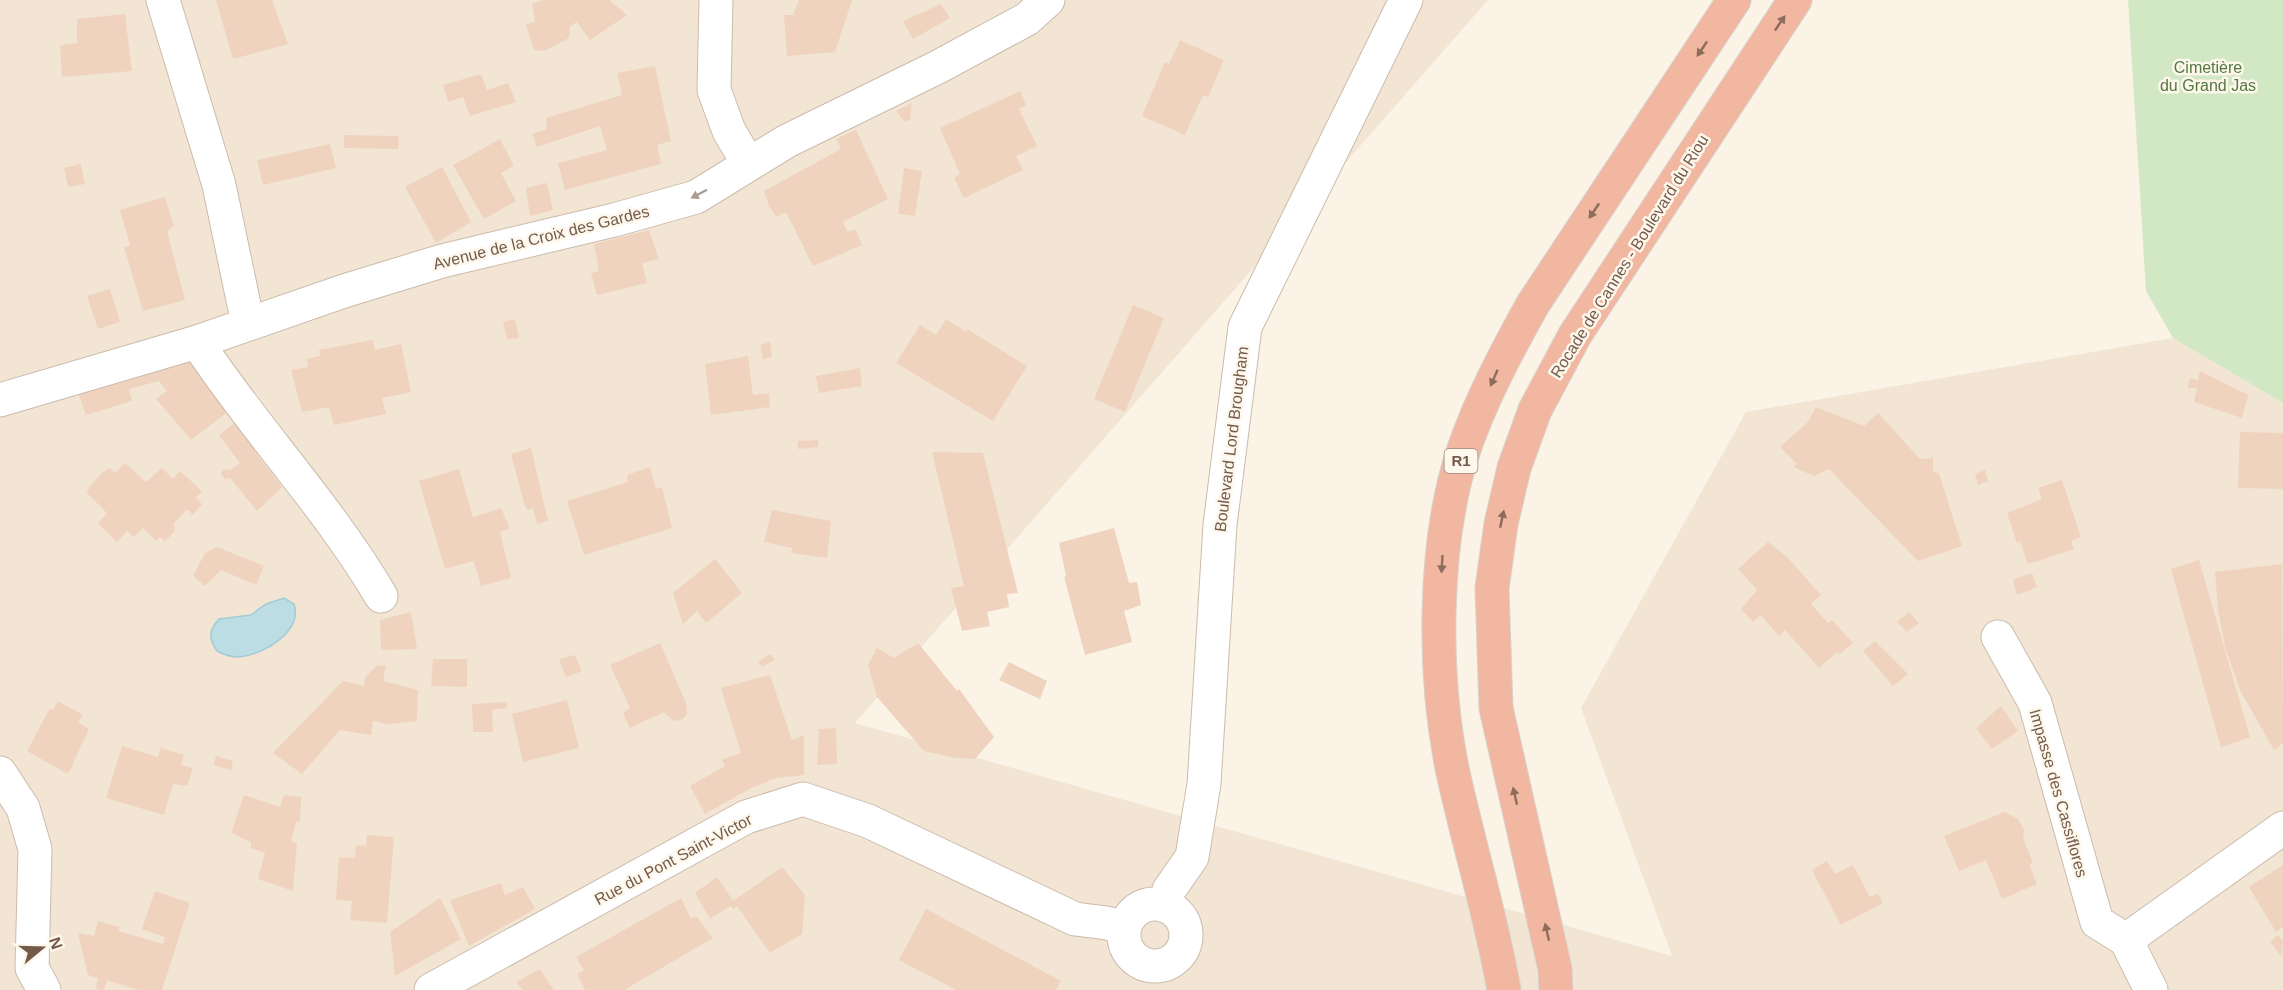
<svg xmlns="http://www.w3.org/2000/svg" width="2283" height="990" viewBox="0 0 2283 990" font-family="Helvetica,sans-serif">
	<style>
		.residential { fill: #f2e5d4 }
		.green { fill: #d2e8c5 }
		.water { fill: #bbdde3; stroke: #a2cbd5; stroke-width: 1.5 }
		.building { fill: #efd3bf }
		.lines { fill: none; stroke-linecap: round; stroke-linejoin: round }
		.minor-casing { stroke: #ccbbac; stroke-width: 35 }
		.highway-casing { stroke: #d8d1cd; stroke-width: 35 }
		.minor { stroke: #fff; stroke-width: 33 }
		.highway { stroke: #f2b7a0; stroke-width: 33 }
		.oneway { fill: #8c6d5d }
		.oneway2 { fill: #ab9d94 }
		.labels { text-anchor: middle; stroke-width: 5; stroke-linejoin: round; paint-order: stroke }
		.shield { fill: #fef7ec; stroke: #9d8a7c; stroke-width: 1.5 }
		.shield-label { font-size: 15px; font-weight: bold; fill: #735b4c }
		.park-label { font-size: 16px; fill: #537844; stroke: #fef7ec }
		.street-label { font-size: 16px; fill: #735b4c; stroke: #fef7ec }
	</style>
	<rect width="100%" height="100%" fill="#fbf3e5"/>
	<path class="residential" d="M0,0H1488L855,723L1672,956L1581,708L1746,412L2173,338L2283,403V990H0Z"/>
	<path class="green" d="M2128,0H2283V403L2173,338L2146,291Z"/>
	<path class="water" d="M284,598L294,604C303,631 264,655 239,657C231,657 224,655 217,651C208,638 209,630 219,619L251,615L266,604Z"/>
	<g class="building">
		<path d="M216,0H272L288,44L233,59Z"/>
		<path d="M544,0H609L627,15L590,40L577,22L570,26L569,38L544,51L534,50L526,25L535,21L532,4Z"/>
		<path d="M799,0H852L835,52L787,56L784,15H793Z"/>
		<path d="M941,4L950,18L913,39L903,21Z"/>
		<path d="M125,14L132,71L62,77L60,45L77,43V19Z"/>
		<path d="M1180,40L1224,60L1208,97L1203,95L1185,135L1142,116L1165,62L1169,64Z"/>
		<path d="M655,66L671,141L657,145L661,164L565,190L558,163L607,150L600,126L537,147L532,134L547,129L546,118L622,95L617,73Z"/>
		<path d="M481,74L487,90L508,83L516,102L470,116L463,97L448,102L443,85Z"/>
		<path d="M1020,91L1026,105L1019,109L1037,146L1016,156L1023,170L964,198L954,178L960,174L940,128Z"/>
		<path d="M912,103L910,120L904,122L896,111Z"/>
		<path d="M856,130L888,199L843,222L848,232L855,229L862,245L813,266L786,212L777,217L769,206L764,191L841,149L836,139Z"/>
		<path d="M344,135L399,136L398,149L344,148Z"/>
		<path d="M500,139L514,166L501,173L516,201L484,219L453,165Z"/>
		<path d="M330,144L336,168L263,185L257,160Z"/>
		<path d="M81,164L85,184L68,187L64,168Z"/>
		<path d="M442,167L471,222L436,243L405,187Z"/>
		<path d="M904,168L922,171L915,216L898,214Z"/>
		<path d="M547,183L553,210L530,216L526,188Z"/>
		<path d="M165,197L174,226L167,231L185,300L143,311L124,247L130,245L120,210Z"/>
		<path d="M649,230L659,259L642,263L647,283L597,295L591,273L599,271L594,244Z"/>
		<path d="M110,289L120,322L98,329L87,296Z"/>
		<path d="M1133,305L1164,318L1125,412L1094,399Z"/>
		<path d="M515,319L519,338L507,339L503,322Z"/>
		<path d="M946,319L966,332L967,329L1027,366L993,421L896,363L920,325L936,335Z"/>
		<path d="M372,340L375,350L401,344L411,392L382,398L386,414L334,425L329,407L302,412L291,370L308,367L307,359L320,356L319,350Z"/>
		<path d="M770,342L772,357L763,359L760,345Z"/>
		<path d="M748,356L753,395L769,393L770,407L711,415L705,364Z"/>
		<path d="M186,358L229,411L191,440L156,399L167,391L159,381L129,389L132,401L86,415L78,393Z"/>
		<path d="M860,368L862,386L819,393L816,376Z"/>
		<path d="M2200,371L2248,395L2242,418L2194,402L2197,388H2188L2190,378L2198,380Z"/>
		<path d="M1816,407L1864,426L1878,413L1920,459L1933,458V471L1939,474L1962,546L1918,561L1829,469L1814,476L1793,467L1797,464L1780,447L1808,422Z"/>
		<path d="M237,421L259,449L255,452L282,487L257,511L230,478L225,479L221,474L223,469L230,470L240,463L219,435Z"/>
		<path d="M2240,432L2283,433V489L2238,488Z"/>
		<path d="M818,440V447L798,449V441Z"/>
		<path d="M531,448L548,521L537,524L533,508L527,510L524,503L511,454Z"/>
		<path d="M932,452L983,453L1018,593L1007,594L1009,607L987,612L990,626L962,631L951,588L964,586Z"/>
		<path d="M125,463L146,482L162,468L173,479L180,471L202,491L196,498L202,504L193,515L187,509L174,523L175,531L165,541L160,537L156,541L143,528L134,537L127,531L117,542L98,523L107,513L87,493L88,489L101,474L110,468L115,473Z"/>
		<path d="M650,467L656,489L662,487L672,528L584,555L567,501L628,482L627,475Z"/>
		<path d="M459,469L473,517L501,508L510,529L500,532L511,578L481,586L474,561L445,569L419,481Z"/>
		<path d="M1985,470L1988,481L1978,485L1975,474Z"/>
		<path d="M2062,480L2081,537L2071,541L2074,549L2028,564L2020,541L2017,543L2007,513L2042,499L2038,488Z"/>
		<path d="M772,510L831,521L827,558L791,553L792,548L764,542Z"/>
		<path d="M1114,528L1129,583L1137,582L1141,605L1124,611L1132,642L1085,655L1064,577L1066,576L1059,543Z"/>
		<path d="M1768,542L1787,557L1821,595L1811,604L1828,623L1832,620L1853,643L1840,654L1837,652L1819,668L1785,630L1779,636L1761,615L1753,622L1741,609L1757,590L1738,569Z"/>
		<path d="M217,547L264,566L256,585L221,570L205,586L193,576L205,553Z"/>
		<path d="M715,559L742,593L706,623L697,611L683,624L673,593Z"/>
		<path d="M2199,560L2250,737L2221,748L2171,569Z"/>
		<path d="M2282,564L2283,743L2274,750L2240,690L2225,647L2218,610L2215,572Z"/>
		<path d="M2032,573L2037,587L2017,595L2013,580Z"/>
		<path d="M411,612L417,649L381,650L380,620Z"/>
		<path d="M1909,612L1919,623L1907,632L1897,622Z"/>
		<path d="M1875,641L1908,674L1893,686L1863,651Z"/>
		<path d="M660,643L686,703L687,714L683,719L674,721L664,712L630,728L623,713L630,708L610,665Z"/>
		<path d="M918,643L957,691L959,689L994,737L975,759L955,758L924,751L877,697L868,665L877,648L894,658Z"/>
		<path d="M771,654L775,660L762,667L758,661Z"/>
		<path d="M575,655L582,671L566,677L559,659Z"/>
		<path d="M433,659H467V687L431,686Z"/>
		<path d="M1009,662L1047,681L1040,699L999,680Z"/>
		<path d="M378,665L386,666L383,681L418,690L417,721L388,724L373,721L371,735L340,730L302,774L273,753L343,681L364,686L365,677Z"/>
		<path d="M770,675L792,740L804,735V775L776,778L751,788L705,814L690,786L725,766L722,760L741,753L721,688Z"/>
		<path d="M567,700L579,748L523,762L512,714Z"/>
		<path d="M58,701L83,715L78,722L89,729L68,774L27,751L50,708L53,710Z"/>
		<path d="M507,702V708L492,710L493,732H473L472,704Z"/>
		<path d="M2001,706L2018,731L1992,749L1976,728Z"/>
		<path d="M836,728L837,764L817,765L819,729Z"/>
		<path d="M122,746L158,757L161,748L184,755L181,765L193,768L187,786L173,784L164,815L106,798Z"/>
		<path d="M216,756L233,761L231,770L214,765Z"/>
		<path d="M244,795L280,807L284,795L301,797L300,821L296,822L291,842L297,843L293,891L258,879L265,853L251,848V842L231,833Z"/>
		<path d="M2005,812L2018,819L2024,830L2023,838L2033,863L2029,864L2037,884L2002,899L1986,860L1959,871L1944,836Z"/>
		<path d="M367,835L394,837L387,923L350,920L352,901L336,900L339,857L355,858L356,845L366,846Z"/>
		<path d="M1827,861L1835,874L1853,865L1870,897L1878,893L1883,903L1841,925L1812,870Z"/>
		<path d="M2283,865V927L2276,932L2249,887Z"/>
		<path d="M782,867L805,895L802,934L770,953L737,906L733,909L731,906L710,919L695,893L717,877L733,901Z"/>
		<path d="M501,883L505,895L523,887L535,909L469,946L450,900Z"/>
		<path d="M155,891L190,903L162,990H138L107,980L104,990L96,989L98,978L88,975L78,933L94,936L98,921L119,927L118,931L163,944L165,938L175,941L142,929Z"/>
		<path d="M440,898L461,939L395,976L390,932Z"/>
		<path d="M681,898L691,919L696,916L713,938L624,990H585L577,974L584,970L576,957Z"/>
		<path d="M926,909L1061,981L1056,990H956L899,960Z"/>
		<path d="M2278,935L2283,941L2281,956L2270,942Z"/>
		<path d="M540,969L554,990H523L516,982Z"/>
	</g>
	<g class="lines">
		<defs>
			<g id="minor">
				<path d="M163,0L219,185L248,324"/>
				<path d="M716,0L714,90L729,131L748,163"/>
				<path d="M197,342C255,430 328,506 381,596"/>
				<path d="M0,400L197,342L344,291L442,261L614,220L696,197L787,141L938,67L1027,19L1048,0"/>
				<path d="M1998,637L2035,703L2097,922L2126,940"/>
				<path d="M0,773L23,808L35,849L32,968L44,990"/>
				<circle cx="1155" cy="935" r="31"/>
				<path d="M1165,906L1169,890L1192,857L1204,784L1220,525L1245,327L1406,0"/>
				<path d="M431,990L746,817L803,799L868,821L1075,919L1107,923L1124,928"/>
				<path d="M2151,990L2126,940L2283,828"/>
			</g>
			<g id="highway">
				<path d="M1504,990C1491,915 1468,843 1452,768C1433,673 1433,544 1463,452C1480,401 1507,351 1533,304L1734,0"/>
				<path d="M1556,990L1555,969L1496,708L1492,588L1501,524L1514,468L1535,410L1575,335L1795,0"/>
			</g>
		</defs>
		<use href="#minor" class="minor-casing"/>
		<use href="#highway" class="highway-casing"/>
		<use href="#minor" class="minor"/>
		<use href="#highway" class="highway"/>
	</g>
	<defs><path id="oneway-solid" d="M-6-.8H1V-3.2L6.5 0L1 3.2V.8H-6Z" transform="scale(1.5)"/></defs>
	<g class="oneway">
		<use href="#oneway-solid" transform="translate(1780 23) rotate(-56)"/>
		<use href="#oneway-solid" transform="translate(1702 49) rotate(124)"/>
		<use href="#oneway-solid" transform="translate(1594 211) rotate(124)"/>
		<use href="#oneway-solid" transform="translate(1494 378) rotate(114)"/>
		<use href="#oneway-solid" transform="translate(1502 519) rotate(-78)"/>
		<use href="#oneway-solid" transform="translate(1442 564) rotate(93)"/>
		<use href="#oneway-solid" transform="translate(1515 796) rotate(-103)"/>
		<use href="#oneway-solid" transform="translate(1547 932) rotate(-103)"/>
	</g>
	<use class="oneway2" href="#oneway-solid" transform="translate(699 194) rotate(152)"/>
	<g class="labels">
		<rect class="shield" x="1444.5" y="449" width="33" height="24" rx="4.5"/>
		<g class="shield-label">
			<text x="1461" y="466">R1</text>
		</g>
		<g class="park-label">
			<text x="2208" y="73">Cimetière<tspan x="2208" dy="18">du Grand Jas</tspan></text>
		</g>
		<g class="street-label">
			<text transform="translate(541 237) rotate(-14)" y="6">Avenue de la Croix des Gardes</text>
			<text transform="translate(1629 256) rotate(-58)" y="6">Rocade de Cannes - Boulevard du Riou</text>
			<text transform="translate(1231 439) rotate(-83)" y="6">Boulevard Lord Brougham</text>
			<text transform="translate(2059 793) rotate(74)" y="6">Impasse des Cassiflores</text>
			<text transform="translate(673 859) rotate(-28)" y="6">Rue du Pont Saint-Victor</text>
		</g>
	</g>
	<g transform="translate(42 948) rotate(71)" stroke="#fef7ec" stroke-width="4.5" paint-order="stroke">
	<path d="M0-4.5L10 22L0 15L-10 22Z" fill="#735b4c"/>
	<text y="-9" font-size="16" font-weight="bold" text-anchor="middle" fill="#735b4c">N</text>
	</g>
</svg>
